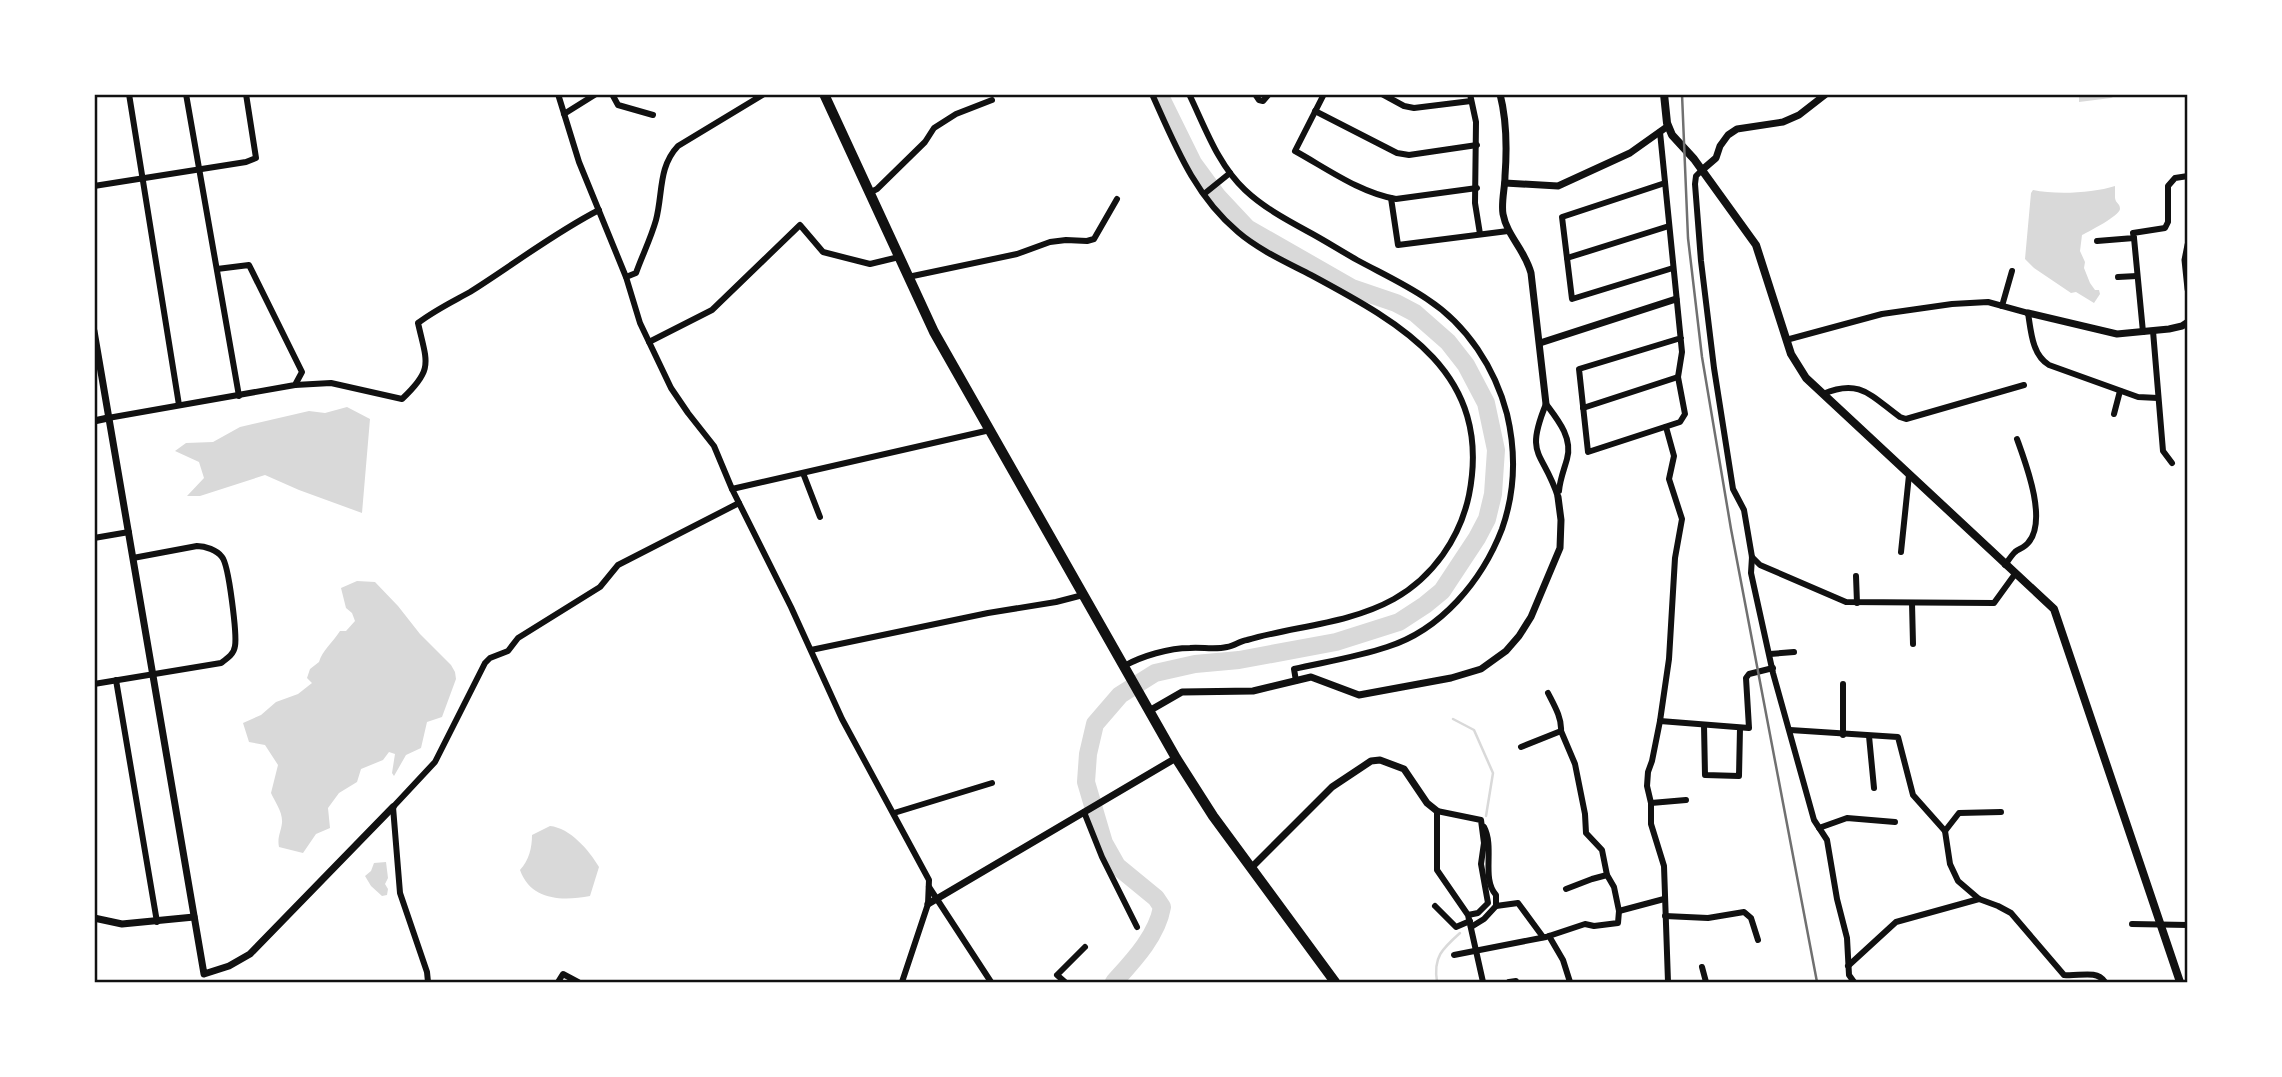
<svg xmlns="http://www.w3.org/2000/svg" width="2282" height="1077" viewBox="0 0 2282 1077" font-family="Manrope,sans-serif">
	<style>
		.water { fill: #d9d9d9 }
		.lines { fill: none; stroke-linecap: round; stroke-linejoin: round }
		.stream { stroke: #d9d9d9; stroke-width: 2.5 }
		.river { stroke: #d9d9d9; stroke-width: 18 }
		.minor { stroke: #111; stroke-width: 6 }
		.tertiary { stroke: #111; stroke-width: 7 }
		.secondary { stroke: #111; stroke-width: 8 }
		.trunk { stroke: #111; stroke-width: 10 }
		.rail { stroke: #707070; stroke-width: 2.5 }
		.neatline { fill: none; stroke: #111; stroke-width: 2.5 }
	</style>
	<rect width="100%" height="100%" fill="#fff"/>
	<g class="water">
		<path d="M2079,95V94L2117,95L2111,98L2079,102Z"/>
		<path d="M2115,186C2115,187 2115,198 2115,198C2116,204 2120,203 2120,209C2119,216 2090,231 2082,235L2080,251L2085,262L2084,268L2090,283L2095,290H2099L2100,294L2094,303L2076,292L2071,293L2034,268L2025,259L2031,193L2033,190C2056,195 2093,193 2115,186Z"/>
		<path d="M347,407L370,419L362,513L299,490L265,475L200,496H187L204,478L199,462L175,451L186,443L213,442L240,427L309,411L325,413Z"/>
		<path d="M357,581L375,582L398,606L420,634L451,665L455,672L456,679L442,717L427,722L421,748L406,755L394,776L392,773L395,754L389,752L383,760L361,769L357,782L339,793L328,808L330,828L316,834L303,853L279,847C277,837 281,832 282,823C283,812 275,802 271,793L278,765L265,745L249,742L243,723L261,715L276,702L298,694L312,683L307,678L310,669L319,662C322,651 333,642 340,631H346L355,621L352,613L346,608L341,588Z"/>
		<path d="M550,826C570,828 589,850 599,867L590,896C563,901 531,901 520,870C529,860 532,848 532,835Z"/>
		<path d="M386,862L388,878L385,884L388,889L387,895L382,896L371,886L365,876L371,871L374,863Z"/>
	</g>
	<g class="lines">
		<g class="stream">
			<path d="M1453,719L1474,730L1493,773L1486,816"/>
			<path d="M1437,982C1433,957 1442,949 1460,933"/>
		</g>
		<path class="river" d="M1114,982C1133,961 1157,936 1162,907L1156,898L1117,866L1104,843L1086,782L1088,754L1095,724L1120,695L1155,673L1195,664L1239,660L1336,642L1399,622L1425,605L1442,591L1477,538L1487,519L1493,494L1496,450L1486,403L1466,365L1448,342L1415,313L1396,303L1352,288L1247,228L1218,197L1193,163L1159,94"/>
		<g class="minor">
			<path d="M129,94L179,405"/>
			<path d="M186,94L239,396"/>
			<path d="M558,94L579,162L626,277L640,323L671,388L688,413L714,446L732,489L791,607L842,719L929,880L928,904L902,982"/>
			<path d="M612,94L618,105L653,115"/>
			<path d="M1189,94C1205,127 1218,165 1245,190C1263,207 1285,219 1307,231C1324,240 1341,251 1357,260C1381,273 1405,284 1427,299C1467,325 1495,368 1507,414C1516,452 1515,492 1502,529C1482,581 1441,630 1387,647C1357,657 1325,662 1294,669L1296,681"/>
			<path d="M1255,94L1259,100L1263,101L1269,94"/>
			<path d="M1324,94L1295,151C1326,168 1360,193 1396,199L1477,188"/>
			<path d="M1382,94L1404,106L1414,108L1471,101"/>
			<path d="M1470,94L1476,122L1475,203L1480,234"/>
			<path d="M1315,111L1397,153L1409,155L1477,145"/>
			<path d="M564,114L596,94"/>
			<path d="M1660,132L1682,352L1678,377L1685,414L1680,422L1588,452L1579,369L1681,338"/>
			<path d="M1702,170L1696,176L1695,184L1701,261L1714,368L1733,489L1744,510L1752,557L1751,573L1773,673L1814,820L1827,840L1837,899L1847,938L1849,975L1854,982"/>
			<path d="M1665,183L1562,217L1572,299L1673,268"/>
			<path d="M94,186L246,162L256,158L246,94"/>
			<path d="M869,193L877,189L925,142L934,128L956,114L992,100"/>
			<path d="M1204,194L1230,173"/>
			<path d="M1391,198L1398,245L1508,231"/>
			<path d="M2134,238L2143,332"/>
			<path d="M2097,241L2134,238L2133,233L2165,228L2168,222V186L2175,178L2188,176"/>
			<path d="M1567,258L1669,226"/>
			<path d="M626,277L636,273C642,256 651,238 656,220C663,194 658,167 678,146L764,94"/>
			<path d="M908,277L1017,254L1050,242L1066,240L1087,241L1094,239L1117,199"/>
			<path d="M2118,277L2137,276"/>
			<path d="M2002,306L2012,271"/>
			<path d="M2153,331L2163,451L2172,463"/>
			<path d="M1786,340L1882,314L1952,304L1988,302L2028,313C2031,331 2032,355 2049,365L2138,397L2158,398"/>
			<path d="M649,342L712,310L800,225L823,252L870,264L899,257"/>
			<path d="M295,385L331,383L402,399C434,369 427,363 418,323C435,310 452,302 470,292C513,265 554,233 599,210"/>
			<path d="M1823,394C1860,378 1871,396 1900,417L1906,419L2024,385"/>
			<path d="M1546,404C1524,458 1543,450 1558,497"/>
			<path d="M1546,404C1558,420 1573,438 1567,459C1564,470 1560,479 1559,491"/>
			<path d="M1583,408L1678,377"/>
			<path d="M2114,414L2120,391"/>
			<path d="M108,418L295,385L302,372L249,265L217,269"/>
			<path d="M1666,427L1674,456L1669,479L1682,519L1675,558L1669,659L1660,721L1652,761L1648,772L1647,786L1651,803V824L1664,866L1668,982"/>
			<path d="M803,473L820,517"/>
			<path d="M732,489L990,430"/>
			<path d="M94,538L129,532"/>
			<path d="M1901,552L1909,475"/>
			<path d="M1752,557L1760,565L1846,602L1994,603L2015,574"/>
			<path d="M2005,565C2008,561 2011,556 2015,552C2019,549 2025,547 2028,543C2048,521 2026,464 2017,439"/>
			<path d="M1856,576L1857,603"/>
			<path d="M1912,603L1913,644"/>
			<path d="M811,650L988,613L1056,602L1083,595"/>
			<path d="M1770,654L1794,652"/>
			<path d="M1124,666C1142,656 1169,648 1190,648C1202,647 1215,650 1227,647C1234,646 1240,641 1247,640C1295,626 1349,624 1394,599C1433,577 1460,538 1469,495C1493,373 1402,324 1311,275C1286,262 1259,250 1238,232C1194,195 1175,145 1152,94"/>
			<path d="M116,680L157,922"/>
			<path d="M94,684L221,663C228,658 234,654 235,646C237,635 229,565 222,557C217,550 205,546 197,546L133,558"/>
			<path d="M1843,684V735"/>
			<path d="M1660,721L1749,728L1746,678L1749,674L1773,668"/>
			<path d="M1704,725L1705,775L1739,776L1740,728"/>
			<path d="M1790,730L1898,737L1913,795L1945,831L1950,864L1958,881L1979,899L1998,906L2011,913L2064,975C2078,977 2096,969 2105,982"/>
			<path d="M1869,736L1874,788"/>
			<path d="M1521,747L1561,731"/>
			<path d="M1651,803L1686,800"/>
			<path d="M1084,812L1102,857L1137,927"/>
			<path d="M894,813L992,783"/>
			<path d="M1484,827C1495,848 1481,878 1496,895V906"/>
			<path d="M1819,828L1847,818L1895,822"/>
			<path d="M1945,831L1959,813L2001,812"/>
			<path d="M929,887L991,982"/>
			<path d="M1566,889L1592,879L1607,875"/>
			<path d="M1435,906L1456,927L1470,921"/>
			<path d="M1619,911L1664,899"/>
			<path d="M1468,915L1478,913L1488,903L1481,864L1484,843L1481,820L1437,811V870L1468,915L1483,982"/>
			<path d="M1665,916L1708,918L1744,912L1751,918L1758,940"/>
			<path d="M2132,924L2188,925"/>
			<path d="M1471,927L1484,919L1496,906L1518,903L1543,937"/>
			<path d="M1549,936L1563,960L1570,982"/>
			<path d="M1454,955L1546,937L1585,924L1594,926L1618,923L1619,911L1614,887L1607,875L1602,850L1586,833L1585,814L1575,764L1561,731C1562,718 1554,705 1548,693"/>
			<path d="M1848,966L1896,922L1979,899"/>
			<path d="M1702,967L1706,982"/>
			<path d="M428,982L427,972L400,893L393,807L435,762L485,663L490,658L508,651L518,638L600,587L618,565L739,503"/>
			<path d="M558,982L563,974L578,982"/>
			<path d="M1065,982L1057,975L1085,947"/>
			<path d="M1509,982L1516,981"/>
		</g>
		<g class="tertiary">
			<path d="M1500,94C1507,121 1507,149 1505,176C1505,188 1501,202 1503,214C1507,236 1525,250 1531,273L1546,404"/>
			<path d="M1702,170L1716,158L1720,146L1728,135L1737,129L1783,122L1799,115L1826,94"/>
			<path d="M1505,183L1558,186L1630,153L1668,126"/>
			<path d="M2188,245L2185,260L2188,289"/>
			<path d="M2028,313L2117,334L2169,329L2182,326L2188,322"/>
			<path d="M94,331L204,974L229,966L250,954L393,807"/>
			<path d="M1540,343L1676,299"/>
			<path d="M94,421L108,418"/>
			<path d="M1149,711L1182,692L1253,691L1311,677L1359,695L1451,678L1481,669L1506,651L1519,636L1531,617L1560,548L1561,520L1558,497"/>
			<path d="M1252,867L1332,787L1371,761L1380,760L1404,769L1427,803L1437,811"/>
			<path d="M928,904L1176,758"/>
			<path d="M94,918L122,924L194,917"/>
		</g>
		<path class="secondary" d="M1664,94L1667,123L1672,135L1694,159L1756,245L1791,354L1806,378L2054,609L2180,982"/>
		<path class="trunk" d="M824,94L934,332L1176,758L1213,816L1335,982"/>
		<path class="rail" d="M1682,94L1688,238L1702,357L1731,529L1817,982"/>
	</g>
	<rect width="2282" height="1077" fill="none" stroke="#ffffff" stroke-width="192"/>
	<rect x="96" y="96" width="2090" height="885" class="neatline"/>
</svg>
